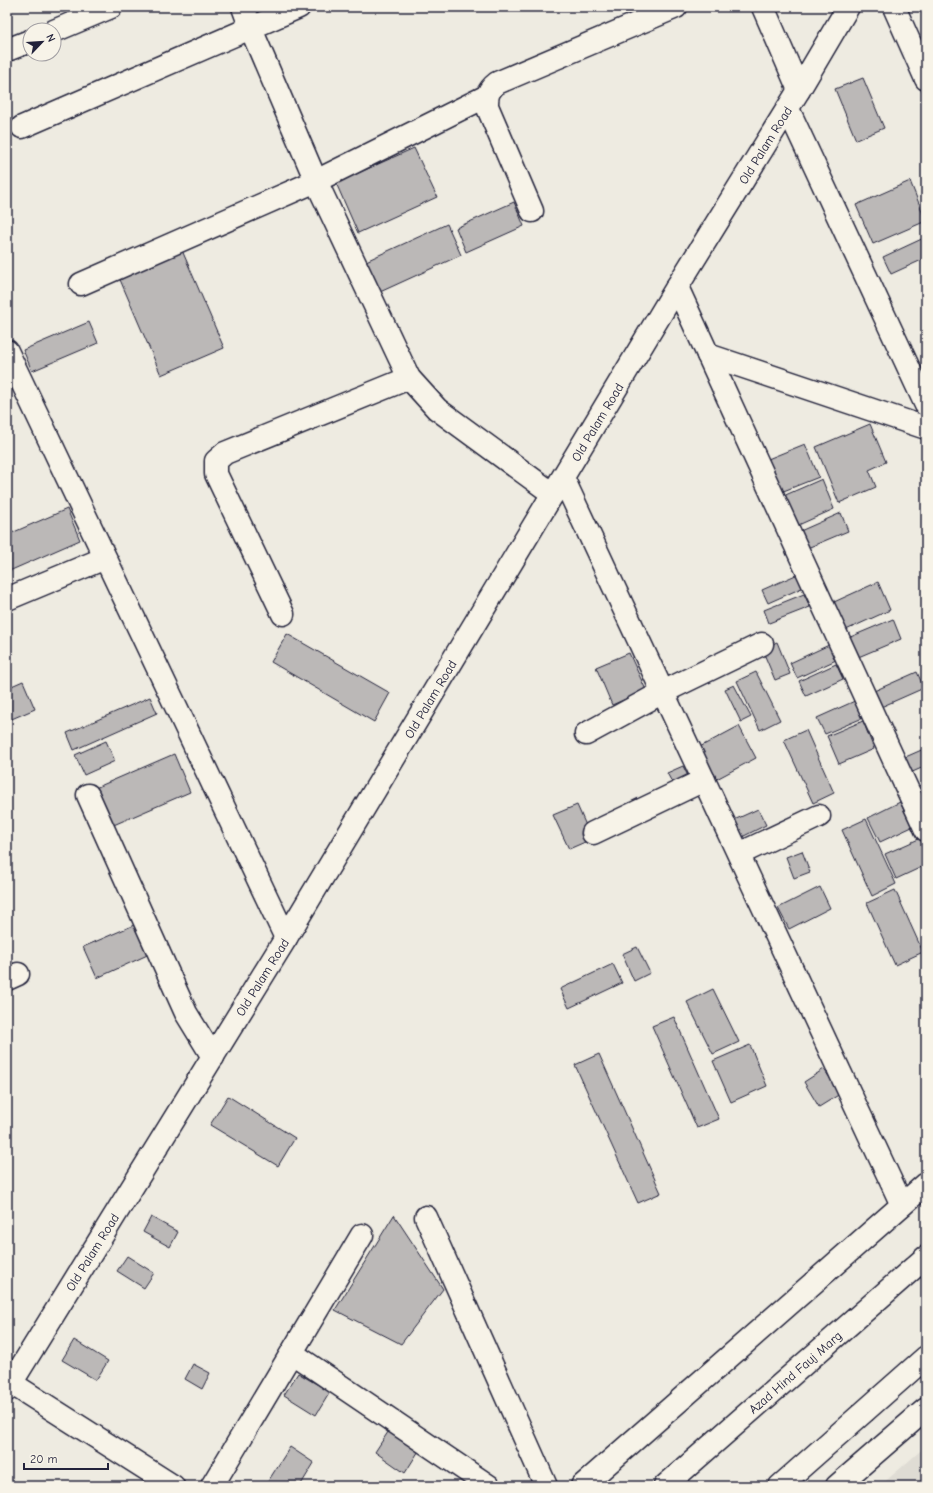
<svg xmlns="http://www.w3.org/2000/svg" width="933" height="1493" viewBox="0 0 933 1493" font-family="'Comic Neue',sans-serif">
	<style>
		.built { fill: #dfdcd4 }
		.building { fill: #bbb8b7; stroke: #22223b }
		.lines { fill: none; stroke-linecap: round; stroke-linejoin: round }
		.minor-casing { stroke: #22223b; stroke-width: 25 }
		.major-casing { stroke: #22223b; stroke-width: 25 }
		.minor { stroke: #f7f3e8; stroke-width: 22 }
		.major { stroke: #f7f3e8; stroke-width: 22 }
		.labels { text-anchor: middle; stroke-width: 4; stroke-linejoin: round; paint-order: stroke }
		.street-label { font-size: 13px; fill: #22223b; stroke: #f7f3e8 }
	</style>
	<rect width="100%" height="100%" fill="#eeebe1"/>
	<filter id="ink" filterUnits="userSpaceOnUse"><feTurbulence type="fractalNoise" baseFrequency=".025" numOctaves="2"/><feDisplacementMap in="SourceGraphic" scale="8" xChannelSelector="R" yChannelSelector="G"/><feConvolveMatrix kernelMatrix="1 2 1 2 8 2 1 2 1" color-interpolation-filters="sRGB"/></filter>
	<g filter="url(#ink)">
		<path class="built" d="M926,1446V1486H880Z"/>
		<g class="building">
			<path d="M863,78L884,128L856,140L835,89Z"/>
			<path d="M414,148L437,197L358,233L336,183Z"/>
			<path d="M910,181L926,221L873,244L856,205Z"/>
			<path d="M514,202L524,226L466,252L456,228Z"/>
			<path d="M447,224L461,255L380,292L366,261Z"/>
			<path d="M926,237V258L891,274L883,257Z"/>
			<path d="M181,248L224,348L161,375L118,275Z"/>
			<path d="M89,322L98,343L32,371L23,350Z"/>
			<path d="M870,424L886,462L869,470L876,487L839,503L816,447Z"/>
			<path d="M805,444L819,477L781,492L768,459Z"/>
			<path d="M822,479L834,509L794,527L781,497Z"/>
			<path d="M67,509L80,540L7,572V535Z"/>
			<path d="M841,513L848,531L805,549L798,532Z"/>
			<path d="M798,574L804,587L768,603L762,590Z"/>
			<path d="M878,582L890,610L846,630L834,602Z"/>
			<path d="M804,594L810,607L769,623L764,610Z"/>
			<path d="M893,619L901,639L856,658L848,638Z"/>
			<path d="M287,634L390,693L374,722L271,662Z"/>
			<path d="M777,642L790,674L775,680L762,649Z"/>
			<path d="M829,645L836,660L797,678L790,663Z"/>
			<path d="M629,653L646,690L612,705L596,667Z"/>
			<path d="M836,664L843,679L806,696L799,681Z"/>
			<path d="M756,672L780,720L760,730L737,681Z"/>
			<path d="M917,672L924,688L881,707L874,691Z"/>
			<path d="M23,681L35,709L7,721V688Z"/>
			<path d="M734,685L751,717L741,722L725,689Z"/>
			<path d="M150,697L157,713L74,750L67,733Z"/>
			<path d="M857,700L865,717L825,734L817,718Z"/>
			<path d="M863,721L874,749L839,764L827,736Z"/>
			<path d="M739,726L756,758L711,782L694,750Z"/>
			<path d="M806,730L834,793L813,803L784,740Z"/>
			<path d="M106,741L115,761L84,775L75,755Z"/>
			<path d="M926,748V766L908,774L901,759Z"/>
			<path d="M174,754L190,792L109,827L93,789Z"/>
			<path d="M683,766L689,778L674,786L667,773Z"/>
			<path d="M926,783V810L915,787Z"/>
			<path d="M900,802L912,827L880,842L868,818Z"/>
			<path d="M577,805L592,839L569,849L553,815Z"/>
			<path d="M758,809L766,825L742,837L734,820Z"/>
			<path d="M866,819L896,884L872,896L842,830Z"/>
			<path d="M921,838L926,851V865L896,879L885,854Z"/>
			<path d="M802,851L810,872L794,878L786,857Z"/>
			<path d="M820,887L830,908L789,929L778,908Z"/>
			<path d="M895,890L923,952L895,965L867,903Z"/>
			<path d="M141,922L154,952L97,978L83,947Z"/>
			<path d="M637,947L650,973L634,981L622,954Z"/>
			<path d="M613,964L622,983L569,1008L560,989Z"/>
			<path d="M713,989L739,1042L713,1054L687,1002Z"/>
			<path d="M674,1017L719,1119L697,1128L652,1026Z"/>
			<path d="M750,1045L767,1086L731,1102L713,1061Z"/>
			<path d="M599,1054L661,1193L638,1203L575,1065Z"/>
			<path d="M824,1069L840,1094L819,1107L804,1082Z"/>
			<path d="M228,1096L295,1138L278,1166L210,1125Z"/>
			<path d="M394,1215L443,1289L401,1344L335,1310Z"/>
			<path d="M151,1217L178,1232L170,1247L143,1232Z"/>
			<path d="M127,1256L154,1273L144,1288L117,1271Z"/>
			<path d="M74,1340L108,1361L96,1380L62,1360Z"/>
			<path d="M193,1364L210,1373L202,1389L185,1379Z"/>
			<path d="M298,1373L330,1392L316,1415L284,1395Z"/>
			<path d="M390,1429L420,1449L405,1473L375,1452Z"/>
			<path d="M290,1447L314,1463L300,1486H265Z"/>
		</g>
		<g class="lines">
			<defs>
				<g id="minor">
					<path d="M243,7L251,29L316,181L409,378L437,409L553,494"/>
					<path d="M763,7L799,90"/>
					<path d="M894,7L926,79"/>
					<path d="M54,31L111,7"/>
					<path d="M7,50L30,41"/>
					<path d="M788,109L926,405"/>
					<path d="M22,127L299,7"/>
					<path d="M532,211L487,106C487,95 488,90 497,83L676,7"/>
					<path d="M81,284L316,181L487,96"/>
					<path d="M677,287L926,830"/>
					<path d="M7,351L286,938"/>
					<path d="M708,355L926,428"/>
					<path d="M563,478L902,1205"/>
					<path d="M7,599L105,558"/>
					<path d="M283,614L216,474V461L225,453L409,378"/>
					<path d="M586,734L663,692L762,644"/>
					<path d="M88,795L186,1013L213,1057"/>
					<path d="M593,833L704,780"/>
					<path d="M739,854L819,816"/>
					<path d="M7,979L18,974"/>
					<path d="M426,1217L546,1486"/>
					<path d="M292,1353L489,1486"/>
					<path d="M11,1383L173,1486"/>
					<path d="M7,1390L286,938L677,287L799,90L848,7"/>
					<path d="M212,1486L362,1235"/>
					<path d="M582,1486L926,1184"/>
					<path d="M837,1486L926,1409"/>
				</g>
				<g id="major">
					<path d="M665,1486L926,1257"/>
					<path d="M780,1486L926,1357"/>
				</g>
			</defs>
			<use href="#minor" class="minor-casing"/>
			<use href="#major" class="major-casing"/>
			<use href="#minor" class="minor"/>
			<use href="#major" class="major"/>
		</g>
	</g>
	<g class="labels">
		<g class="street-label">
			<text transform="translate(765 145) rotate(-58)" y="5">Old Palam Road</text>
			<text transform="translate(597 422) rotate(-59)" y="5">Old Palam Road</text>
			<text transform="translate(430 699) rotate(-59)" y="5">Old Palam Road</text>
			<text transform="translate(262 977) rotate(-58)" y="5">Old Palam Road</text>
			<text transform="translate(92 1252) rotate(-58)" y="5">Old Palam Road</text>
			<text transform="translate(795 1372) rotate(-41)" y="5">Azad Hind Fauj Marg</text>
		</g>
	</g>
	<rect width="933" height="1493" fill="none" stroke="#f7f3e8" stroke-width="24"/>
	<rect x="12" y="12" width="909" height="1469" fill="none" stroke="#22223b" stroke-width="1.5" filter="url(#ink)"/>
	<g transform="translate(42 42) rotate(65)"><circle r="19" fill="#f7f3e8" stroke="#a29fa3"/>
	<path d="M0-3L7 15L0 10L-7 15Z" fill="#22223b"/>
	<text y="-6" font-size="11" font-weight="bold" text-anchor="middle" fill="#22223b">N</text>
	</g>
	<path d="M24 1463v6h84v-6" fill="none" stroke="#22223b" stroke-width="2"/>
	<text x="30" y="1463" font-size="12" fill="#22223b" stroke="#f7f3e8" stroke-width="3" paint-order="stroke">20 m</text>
</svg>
